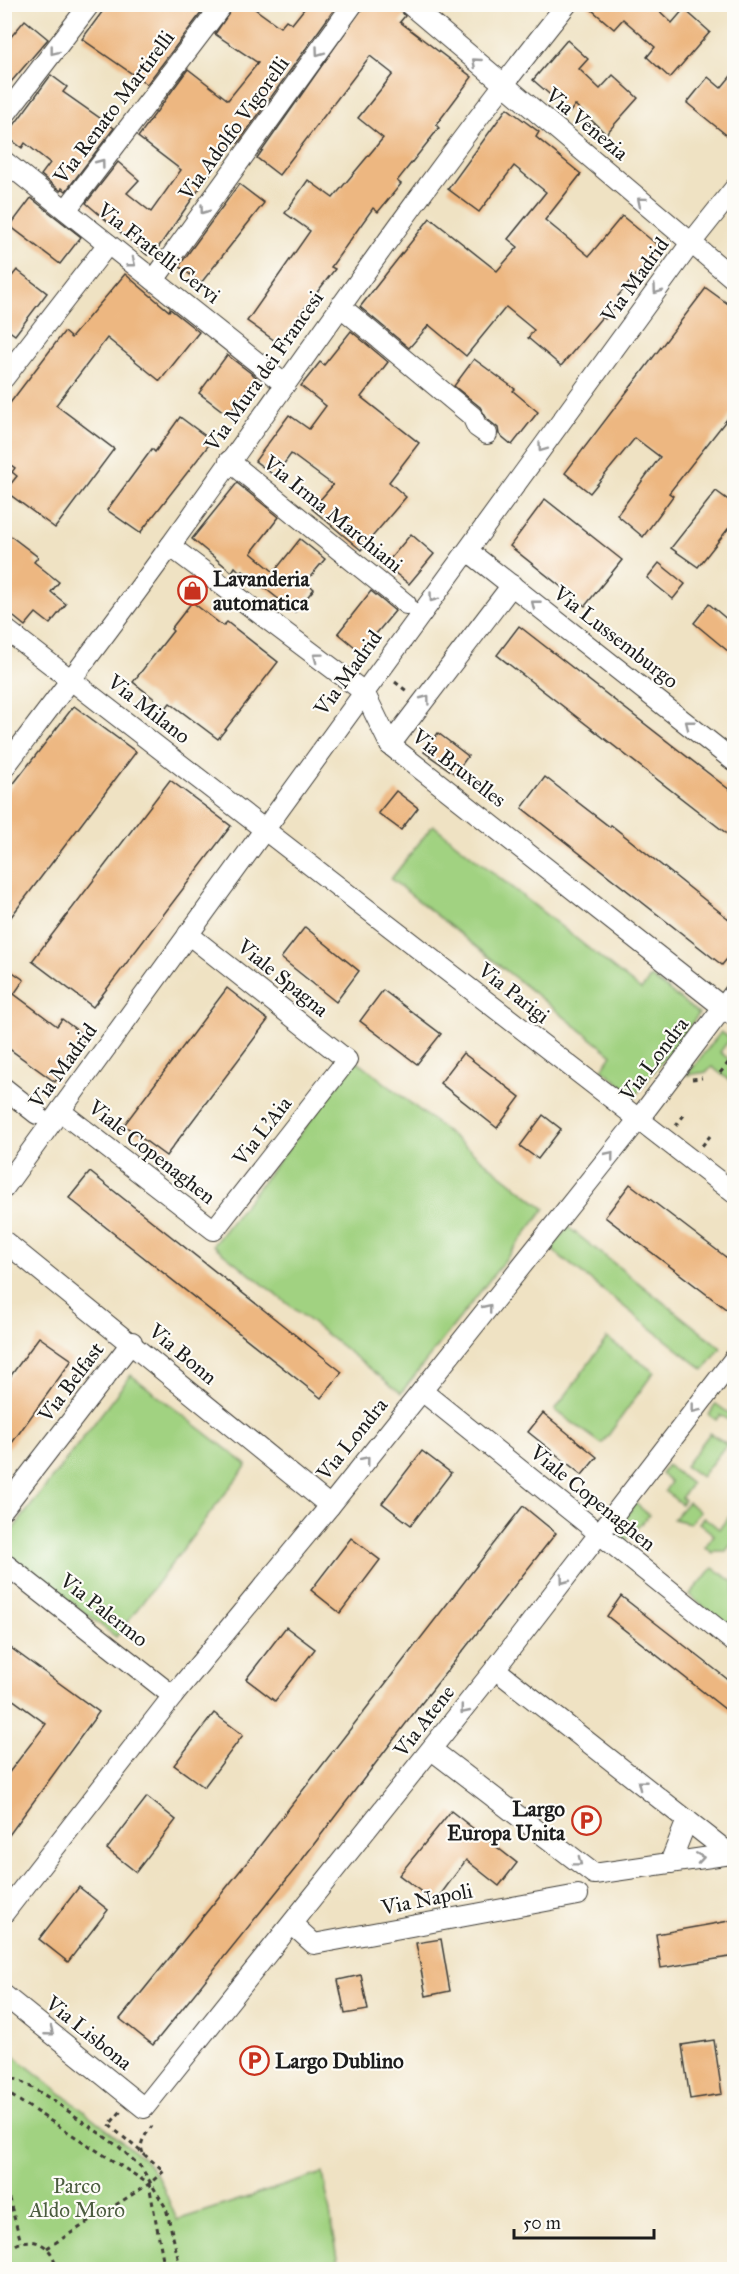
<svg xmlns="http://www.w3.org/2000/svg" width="739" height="2274" viewBox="0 0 739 2274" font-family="'IM FELL Great Primer',serif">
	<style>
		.green { fill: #a1d281; stroke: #5e774e; stroke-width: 1.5 }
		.building { fill: #edb781 }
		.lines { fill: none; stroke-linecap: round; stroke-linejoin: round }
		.minor-casing { stroke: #3c3a35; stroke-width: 22 }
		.path { stroke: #3c3a35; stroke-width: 3; stroke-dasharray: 4.5 4.5; stroke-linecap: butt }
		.minor { stroke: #fff; stroke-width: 20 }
		.oneway { stroke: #999 }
		.labels { text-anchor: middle; stroke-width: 4.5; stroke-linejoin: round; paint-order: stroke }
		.street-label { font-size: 21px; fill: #1c1c1c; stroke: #fdfcf7 }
		.poi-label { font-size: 21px; font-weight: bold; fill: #1c1c1c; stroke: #fdfcf7; text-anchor: start }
		.park-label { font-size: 21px; fill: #4b5c3f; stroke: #fdfcf7 }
	</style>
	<rect width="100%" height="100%" fill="#fdfcf7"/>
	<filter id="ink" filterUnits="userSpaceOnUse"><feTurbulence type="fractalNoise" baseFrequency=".0167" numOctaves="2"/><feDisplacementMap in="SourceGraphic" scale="12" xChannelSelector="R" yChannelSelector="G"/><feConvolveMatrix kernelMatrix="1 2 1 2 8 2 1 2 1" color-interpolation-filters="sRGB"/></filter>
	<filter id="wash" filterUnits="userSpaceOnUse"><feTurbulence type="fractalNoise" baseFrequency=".008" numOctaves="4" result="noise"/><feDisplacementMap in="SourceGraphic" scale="24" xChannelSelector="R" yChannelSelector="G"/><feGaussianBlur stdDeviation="1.35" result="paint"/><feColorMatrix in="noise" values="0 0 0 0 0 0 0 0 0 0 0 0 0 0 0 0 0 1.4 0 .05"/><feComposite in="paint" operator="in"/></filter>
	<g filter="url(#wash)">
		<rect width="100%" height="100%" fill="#efe2c3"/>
		<g class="green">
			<path d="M433,825L641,990L651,977L699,1014L635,1096L602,1069L612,1055L391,879Z"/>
			<path d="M721,1032L730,1039L720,1052L734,1063V1084L712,1067L707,1072L687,1075Z"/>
			<path d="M357,1061L545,1209L401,1393L213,1245Z"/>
			<path d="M568,1227L721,1348L704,1370L551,1249Z"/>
			<path d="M607,1338L654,1372L602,1444L555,1410Z"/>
			<path d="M131,1375L247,1465L116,1637L5,1551L4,1541Z"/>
			<path d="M716,1404L731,1415L728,1420L721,1415L716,1420L709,1415Z"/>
			<path d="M710,1433L727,1444L701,1477L685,1466Z"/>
			<path d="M667,1465L691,1484L681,1498L684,1500L681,1504L665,1491L671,1482L661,1474Z"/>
			<path d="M688,1502L700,1512L690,1523L673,1519Z"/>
			<path d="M635,1503L649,1515L621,1546L612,1538Z"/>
			<path d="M704,1517L719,1529L729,1517L734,1522V1540L726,1551H715L713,1553L705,1547L714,1535L699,1523Z"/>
			<path d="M713,1568L734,1582V1631L689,1595Z"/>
			<path d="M4,2048L143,2158L159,2178L177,2220L323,2173L340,2269H5Z"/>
		</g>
		<g id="blocks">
			<g class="building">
				<path d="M108,4H208L147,84L82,39Z"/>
				<path d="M235,4H248L280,27L286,20L292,24L308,4H338L238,143L235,141L211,172L153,255H147L86,203L118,162L139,180L127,193L151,212L181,170L138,137L188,69L228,100L258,63L215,34Z"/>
				<path d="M365,4H396L405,16L400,22L472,77L436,125L439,128L397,181L401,184L378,212L373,208L331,267L335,269L278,343L247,321L310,231L285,213L308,180L333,198L383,138L358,118L393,74L370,56L279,175L257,158Z"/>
				<path d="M585,4H652L672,23L684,9L710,32L670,78L647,57L655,47L623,19L614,29Z"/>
				<path d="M25,20L48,39L4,90V45Z"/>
				<path d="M567,40L588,59L579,69L600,89L613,75L638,98L606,134L575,105L570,112L533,80Z"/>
				<path d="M735,71V142L687,103L708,77L721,88Z"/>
				<path d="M51,75L67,87L63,92L114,128L66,191L62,188L61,191L41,175L50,163L25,143L22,148L6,136Z"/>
				<path d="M507,108L539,132L536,137L581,174L545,220L589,256L622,216L660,247L618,296L621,299L605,319L602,317L561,366L528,338L534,330L506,307L466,356L429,325L409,348L360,307L430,218L497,271L518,247L508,239L546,192L514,166L479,212L448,189Z"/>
				<path d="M239,184L264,203L201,283L179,266Z"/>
				<path d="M31,198L81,237L60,264L10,226Z"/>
				<path d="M17,270L47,293L15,335L4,327V286Z"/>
				<path d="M125,274L169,311L170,309L199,332L160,381L107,338L56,405L114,449L55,528L5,491L17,476L12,472L15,468L4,460V411L64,332L71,338Z"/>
				<path d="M706,288L735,309V409L669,493L673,496L643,537L617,515L660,457L635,438L590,493L565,473Z"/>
				<path d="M351,331L388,362L361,397L419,443L389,482L406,497L361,550L312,509L333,485L291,454L275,476L255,461L289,415L309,429L326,406L301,386L320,362L324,365Z"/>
				<path d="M227,355L256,377L228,415L199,393Z"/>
				<path d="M474,359L515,389L513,391L538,412L512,445L499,434L498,428L487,419L480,407L454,386Z"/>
				<path d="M180,417L212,441L140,533L107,510L152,449L155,452Z"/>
				<path d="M237,483L279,517L251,553L274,572L300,539L325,559L306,582L314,589L295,612L243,571L241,573L235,567L232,572L192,539Z"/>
				<path d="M716,491L735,505V520L698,567L671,548Z"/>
				<path d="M545,499L622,560L585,606L510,546Z"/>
				<path d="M4,531L38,557L34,562L59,582L51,592L66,604L50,624L36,613L25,626L4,609Z"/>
				<path d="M411,534L434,554L409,584L385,565Z"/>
				<path d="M659,563L685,584L673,599L647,578Z"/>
				<path d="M371,591L395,611L361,652L338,633Z"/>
				<path d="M192,602L223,626L227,622L278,662L218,739L170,703L166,708L133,682L173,631L171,629Z"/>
				<path d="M709,604L735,626V657L694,623Z"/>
				<path d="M519,626L735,794V840L497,655Z"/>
				<path d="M74,706L136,752L4,926V796Z"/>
				<path d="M438,733L468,756L455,774L424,752Z"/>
				<path d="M545,777L610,827L611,825L735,924V949L722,965L522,808Z"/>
				<path d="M170,780L231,826L93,1007L32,961Z"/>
				<path d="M396,791L418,808L401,830L378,813Z"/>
				<path d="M305,927L359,971L336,1002L281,958Z"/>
				<path d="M4,966L24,980L14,994L57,1026L62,1019L86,1037L55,1082L4,1045Z"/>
				<path d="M227,988L268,1020L166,1156L124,1125Z"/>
				<path d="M383,990L441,1034L417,1064L360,1021Z"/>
				<path d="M463,1053L520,1097L497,1128L440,1083Z"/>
				<path d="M543,1115L561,1129L538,1159L520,1146Z"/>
				<path d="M90,1172L342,1372L321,1398L69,1198Z"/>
				<path d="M630,1184L735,1264V1298L726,1309L605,1217Z"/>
				<path d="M39,1337L72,1360L4,1454V1385Z"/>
				<path d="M543,1413L597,1457L582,1475L528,1432Z"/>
				<path d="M422,1451L451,1473L411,1525L382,1503Z"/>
				<path d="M523,1506L556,1533L417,1709L295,1869L153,2045L120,2019L248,1861Z"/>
				<path d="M351,1538L380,1560L340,1613L311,1590Z"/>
				<path d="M621,1596L735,1685V1717L607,1616Z"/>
				<path d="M286,1627L315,1649L275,1701L246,1679Z"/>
				<path d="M4,1643L99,1712L4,1842V1779L46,1724L4,1693Z"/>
				<path d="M214,1713L243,1735L204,1787L174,1765Z"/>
				<path d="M147,1797L176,1820L136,1872L107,1849Z"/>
				<path d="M451,1811L517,1863L499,1886L466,1860L435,1902L399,1875Z"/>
				<path d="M79,1887L108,1910L68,1962L39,1939Z"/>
				<path d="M735,1920V1956L661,1968L656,1934Z"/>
				<path d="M441,1939L450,1991L426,1996L416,1943Z"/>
				<path d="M361,1975L368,2010L345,2014L338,1980Z"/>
				<path d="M714,2040L722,2094L690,2099L682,2045Z"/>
			</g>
		</g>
	</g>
	<g filter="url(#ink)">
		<use href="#blocks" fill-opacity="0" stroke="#3c3a35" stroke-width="1.5"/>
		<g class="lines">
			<defs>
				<g id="minor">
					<path d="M409,4L734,279"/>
					<path d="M4,116L90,4"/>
					<path d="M4,161L283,383"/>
					<path d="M66,210L223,4"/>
					<path d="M154,280L353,4"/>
					<path d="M340,306L472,416L477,427L487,434"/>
					<path d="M4,378L108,244"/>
					<path d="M229,461L406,604"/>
					<path d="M170,546L364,692L390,745L734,1016"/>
					<path d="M468,551L734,761"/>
					<path d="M4,628L734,1193"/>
					<path d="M390,745L512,585"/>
					<path d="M4,768C60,694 116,621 170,546C301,365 426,179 567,4"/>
					<path d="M4,1088L37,1114"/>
					<path d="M60,1111L214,1230L347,1060L188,934"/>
					<path d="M4,1188L691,243L734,189"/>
					<path d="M4,1241L330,1506"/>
					<path d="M422,1391L734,1642"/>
					<path d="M4,1508L132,1342"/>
					<path d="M4,1563L173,1696"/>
					<path d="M495,1669L734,1857"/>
					<path d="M432,1750L594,1874L731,1854"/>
					<path d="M670,1863L687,1820"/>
					<path d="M4,1913L173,1696L330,1506L638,1120L734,993"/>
					<path d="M292,1924L314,1944L578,1895"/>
					<path d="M4,1995L144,2108L495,1669L734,1359"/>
				</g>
			</defs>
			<use href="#minor" class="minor-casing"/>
			<g class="path">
				<path d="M395,682L408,692"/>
				<path d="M720,1073L733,1057"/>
				<path d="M692,1079L702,1078"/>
				<path d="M676,1126L684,1115"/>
				<path d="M702,1146L710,1136"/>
				<path d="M4,2077L19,2080L51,2099L119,2147L141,2167L166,2208L181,2270"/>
				<path d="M4,2091L149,2184L165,2270"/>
				<path d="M143,2153C138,2142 146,2135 152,2126"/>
				<path d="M4,2181L21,2242"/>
				<path d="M47,2248L149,2184L164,2171L109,2125L121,2111"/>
				<path d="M4,2258C18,2230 55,2239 56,2270"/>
			</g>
			<use href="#minor" class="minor"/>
		</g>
		<defs><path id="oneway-chevron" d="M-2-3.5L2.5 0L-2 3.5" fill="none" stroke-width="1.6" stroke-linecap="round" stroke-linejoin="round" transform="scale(1.5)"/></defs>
		<g class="oneway">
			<use href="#oneway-chevron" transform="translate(54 51) rotate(128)"/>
			<use href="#oneway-chevron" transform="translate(319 52) rotate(126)"/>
			<use href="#oneway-chevron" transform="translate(476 62) rotate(-139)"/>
			<use href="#oneway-chevron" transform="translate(101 163) rotate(-53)"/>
			<use href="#oneway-chevron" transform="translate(641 201) rotate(-140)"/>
			<use href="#oneway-chevron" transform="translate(204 210) rotate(126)"/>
			<use href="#oneway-chevron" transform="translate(132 263) rotate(38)"/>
			<use href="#oneway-chevron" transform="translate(657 290) rotate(126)"/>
			<use href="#oneway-chevron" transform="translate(542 448) rotate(126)"/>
			<use href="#oneway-chevron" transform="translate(433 598) rotate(126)"/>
			<use href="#oneway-chevron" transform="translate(535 604) rotate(-142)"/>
			<use href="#oneway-chevron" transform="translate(317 657) rotate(-143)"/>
			<use href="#oneway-chevron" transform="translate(426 699) rotate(-53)"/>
			<use href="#oneway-chevron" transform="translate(689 724) rotate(-142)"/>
			<use href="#oneway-chevron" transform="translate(610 1155) rotate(-51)"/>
			<use href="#oneway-chevron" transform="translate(488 1308) rotate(-51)"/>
			<use href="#oneway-chevron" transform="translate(695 1409) rotate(128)"/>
			<use href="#oneway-chevron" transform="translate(366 1460) rotate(-51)"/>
			<use href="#oneway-chevron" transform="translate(564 1580) rotate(127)"/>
			<use href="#oneway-chevron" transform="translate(464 1710) rotate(129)"/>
			<use href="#oneway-chevron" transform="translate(641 1784) rotate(-142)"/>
			<use href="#oneway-chevron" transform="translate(700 1858) rotate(-9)"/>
			<use href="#oneway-chevron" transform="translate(578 1862) rotate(37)"/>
			<use href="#oneway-chevron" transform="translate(50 2032) rotate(39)"/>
		</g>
	</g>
	<defs>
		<symbol id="shop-ring" viewBox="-11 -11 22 22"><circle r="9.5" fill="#fdfcf7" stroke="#c8321e" stroke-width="1.5"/><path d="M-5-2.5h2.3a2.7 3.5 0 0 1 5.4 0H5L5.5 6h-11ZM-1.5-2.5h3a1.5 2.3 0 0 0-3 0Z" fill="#c8321e"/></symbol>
		<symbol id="parking-ring" viewBox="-11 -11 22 22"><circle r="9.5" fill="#fdfcf7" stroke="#c8321e" stroke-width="1.5"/><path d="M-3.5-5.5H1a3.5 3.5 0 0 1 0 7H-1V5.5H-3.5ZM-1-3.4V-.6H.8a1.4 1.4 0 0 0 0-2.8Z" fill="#c8321e"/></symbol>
	</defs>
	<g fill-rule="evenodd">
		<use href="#shop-ring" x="176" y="574" width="33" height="33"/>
		<use href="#parking-ring" x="570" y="1804" width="33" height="33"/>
		<use href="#parking-ring" x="238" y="2044" width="33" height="33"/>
	</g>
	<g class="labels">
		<g class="street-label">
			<text transform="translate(114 107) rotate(-53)" y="7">Via Renato Martirelli</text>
			<text transform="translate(587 124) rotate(40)" y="7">Via Venezia</text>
			<text transform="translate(234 128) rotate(-54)" y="7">Via Adolfo Vigorelli</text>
			<text transform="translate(159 253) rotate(38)" y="7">Via Fratelli Cervi</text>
			<text transform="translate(635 280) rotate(-54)" y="7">Via Madrid</text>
			<text transform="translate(264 371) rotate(-55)" y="7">Via Mura dei Francesi</text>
			<text transform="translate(333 514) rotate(39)" y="7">Via Irma Marchiani</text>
			<text transform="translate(616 637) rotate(38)" y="7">Via Lussemburgo</text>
			<text transform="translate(348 673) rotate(-54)" y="7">Via Madrid</text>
			<text transform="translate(149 709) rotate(38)" y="7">Via Milano</text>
			<text transform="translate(459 768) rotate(38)" y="7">Via Bruxelles</text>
			<text transform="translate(283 978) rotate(39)" y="7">Viale Spagna</text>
			<text transform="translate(514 993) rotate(38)" y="7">Via Parigi</text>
			<text transform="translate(654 1059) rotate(-53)" y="7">Via Londra</text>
			<text transform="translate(63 1066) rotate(-54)" y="7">Via Madrid</text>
			<text transform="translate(262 1131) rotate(-52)" y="7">Via L'Aia</text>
			<text transform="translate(152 1152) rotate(38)" y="7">Viale Copenaghen</text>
			<text transform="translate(183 1354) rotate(40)" y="7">Via Bonn</text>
			<text transform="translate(71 1382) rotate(-53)" y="7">Via Belfast</text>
			<text transform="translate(352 1439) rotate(-51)" y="7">Via Londra</text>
			<text transform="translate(593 1498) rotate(39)" y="7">Viale Copenaghen</text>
			<text transform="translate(104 1610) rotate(38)" y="7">Via Palermo</text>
			<text transform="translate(424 1721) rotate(-52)" y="7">Via Atene</text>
			<text transform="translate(427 1899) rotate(-11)" y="7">Via Napoli</text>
			<text transform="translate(89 2033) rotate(39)" y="7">Via Lisbona</text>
		</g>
		<g class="poi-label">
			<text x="213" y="586">Lavanderia<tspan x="213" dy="24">automatica</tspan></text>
			<text x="565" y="1816" text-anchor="end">Largo<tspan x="565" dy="24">Europa Unita</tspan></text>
			<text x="275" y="2068">Largo Dublino</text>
		</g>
		<g class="park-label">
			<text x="77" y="2193">Parco<tspan x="77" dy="24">Aldo Moro</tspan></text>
		</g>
	</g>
	<rect width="739" height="2274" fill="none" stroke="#fdfcf7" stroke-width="24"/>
	<path d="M514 2229v9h140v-9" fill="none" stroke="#1c1c1c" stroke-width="3"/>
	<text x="523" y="2229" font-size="18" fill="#1c1c1c" stroke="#fdfcf7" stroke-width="4.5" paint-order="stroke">50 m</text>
</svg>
